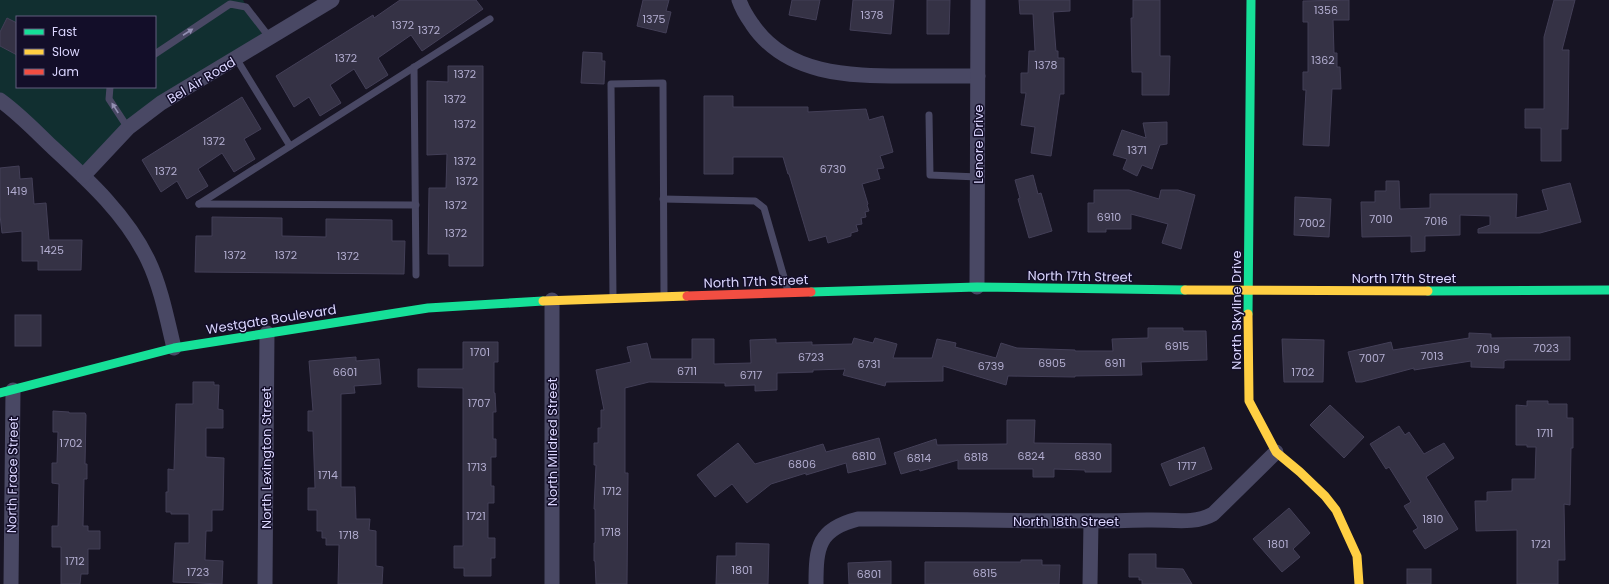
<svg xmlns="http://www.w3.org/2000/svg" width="1609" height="584" viewBox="0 0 1609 584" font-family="Poppins,sans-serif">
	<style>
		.green { fill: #112f30; fill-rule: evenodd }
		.building { fill: #353245; stroke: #433f57 }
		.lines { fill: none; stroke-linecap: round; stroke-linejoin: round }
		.lane { stroke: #494864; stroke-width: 7 }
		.street { stroke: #494864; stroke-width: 15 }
		.fast { stroke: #16e098; stroke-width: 9 }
		.slow { stroke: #ffcf43; stroke-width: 9 }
		.jam { stroke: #f24e42; stroke-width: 9 }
		.oneway { fill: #928fb2 }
		.labels { text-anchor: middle; stroke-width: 3; stroke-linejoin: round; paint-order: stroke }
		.number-label { font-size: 11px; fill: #b2add0 }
		.street-label { font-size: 13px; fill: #dbd6ff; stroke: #130e29 }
	</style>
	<rect width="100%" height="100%" fill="#171423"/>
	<path class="green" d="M0,0H243L266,41L161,103L83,176L0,100ZM17,17H155V87H17Z"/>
	<g class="building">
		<path d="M400,0H476L483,9L422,51L411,35L378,58L388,75L366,89L354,69L330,85L341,103L320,116L309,97L294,107L276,76L373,15L374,18Z"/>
		<path d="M643,0H669L666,11L671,12L666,33L637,26Z"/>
		<path d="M792,0H820L816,20L789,15Z"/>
		<path d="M853,0H894L891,34L850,30Z"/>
		<path d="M927,0H950L949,34H927Z"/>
		<path d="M1019,0H1070V11L1053,12L1056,51H1058V58H1064V94H1060L1051,156L1031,153L1035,127L1021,125L1026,93H1021V73H1028L1029,51H1035L1033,14H1020Z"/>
		<path d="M1133,0H1160V56H1170L1169,95H1142V72H1132L1131,18H1133Z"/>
		<path d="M1349,0V20H1333L1334,53H1337V67H1340L1341,89H1332L1329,146L1303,145L1306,90H1303V72H1308V22H1303V1Z"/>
		<path d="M1554,0H1575L1562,50H1569L1568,129H1561V161H1541V128H1525V109H1544V37Z"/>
		<path d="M7,18L17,23V55L0,46V32Z"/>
		<path d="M583,52L602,53V61H605L604,84L581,83Z"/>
		<path d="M448,66H483V266H449V254H428L429,188H446L447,154L427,155V81L448,82Z"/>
		<path d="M704,96H733V107H808V112L866,109L869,120L883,116L893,152L880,156L884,168L877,169L880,179L862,184L868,204L867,205L869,211L865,212L866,217L861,218L862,224L856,225L858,231L851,233V236L828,243L826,236L809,241L789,174H788L783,157H733V174H704Z"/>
		<path d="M242,97L261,129L244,139L255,159L234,172L222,153L198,169L208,186L187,199L177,181L161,192L142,160Z"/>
		<path d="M1167,122V144L1160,145L1152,169L1142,165L1137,176L1123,169L1127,159L1113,155L1122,130L1146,138L1143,123Z"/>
		<path d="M19,166L20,179L32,178L34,204L46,203L49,240H82L81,270H38V261H22V231L2,233L0,215V168Z"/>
		<path d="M1033,175L1038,194L1041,193L1052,231L1029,238L1018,199L1020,198L1015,180Z"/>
		<path d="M1386,181H1399L1400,209L1430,208V194H1517L1516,218L1548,210L1542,190L1570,183L1581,222L1540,233H1478V229L1490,225V216L1460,215V235L1425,236V251L1411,252V236L1362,237L1361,202H1375V191H1386Z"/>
		<path d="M1094,190H1129L1159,199L1161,190H1178L1195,195L1181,249L1162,243L1168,224L1131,214V229H1106V232H1088V203H1094Z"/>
		<path d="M1295,197L1331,199L1329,237L1294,235Z"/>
		<path d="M212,217L282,218V236L326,237V219L392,220V241H405L404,274L195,272L196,236H212Z"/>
		<rect x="15" y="315" width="26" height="31"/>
		<path d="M1148,328H1183V331H1206L1207,360L1141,362L1142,375L1075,376V377L1008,376L1006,385L943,366V381L886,382L885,386L843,375L845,369L813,370V372L777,373V390L755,391V385L725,386V383L649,382L625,388V473H628L627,584H596L595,561H594V543H595V509H594L596,465H594V443H598V428H601V410H604L596,370L631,362L627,347L647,343L651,359H692V339H714V364L751,363L750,340L776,339V343L812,342V345L852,344L854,338L873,343L875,338L897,344L893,358H932L937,339L956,343L955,347L996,358L1001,343L1017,348L1075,350V351H1113L1112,339L1148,338Z"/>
		<path d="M1469,333L1491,334V338L1570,337V360H1507L1504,361V368L1471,367V361L1414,370V368L1362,382H1356L1348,352L1391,342L1393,350L1469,338Z"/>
		<path d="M1282,339L1324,340L1323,382H1284Z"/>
		<path d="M463,342H498V362H494V393H495L496,412H493V439H496V457H491V486H494V503H488V538H495V558H491V576H464V568H454V546H463V388L418,387V369H463Z"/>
		<path d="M356,357V361L379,359L381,384L354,386L355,393L341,394V487H355L356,519H370L369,530L376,531V566L383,567L382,584H338L339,545H326V538H322V531H317V510H308V488H315L313,431H308V411H313L309,361Z"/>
		<path d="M193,382H214V385H219L218,409L223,410V428H206V457L224,458L223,510H212V531H206L205,560L223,561L222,584L173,582L175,543H189V514H171V512H166V492H168V469L174,470L176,404H193Z"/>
		<path d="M1527,401H1548V404H1567V418H1573V448H1571L1570,505L1564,504L1565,560H1558V584H1517V530L1476,531L1475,501H1487V492L1512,491V479H1535L1536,447H1527V445H1516V405L1527,406Z"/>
		<path d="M1330,405L1364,437L1344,458L1310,425Z"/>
		<path d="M53,411L69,412V413H85L86,415L85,464H87V479H84L83,526H88V531H100V549H88V574H81L80,584H61V547H52V526H58L59,484L52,483V463H57L58,432H53Z"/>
		<path d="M1007,420H1035L1034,443L1111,444V472H1085V470L1054,469V477H1033V469H958V460L920,471L919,469L901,474L894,453L936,439L937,445L1007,444Z"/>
		<path d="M1399,426L1405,435L1409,432L1424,454L1444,443L1454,458L1426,477L1458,529L1425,549L1413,531L1418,528L1404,506L1411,502L1389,467L1386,469L1370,444Z"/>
		<path d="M879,438L886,464L848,473L846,463L806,475V473L771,484L747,503L732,484L715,497L697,475L738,443L755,464L823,444L826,452Z"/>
		<path d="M1204,447L1212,469L1170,486L1161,464Z"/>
		<path d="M1289,508L1310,533L1293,549L1300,557L1282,572L1253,539Z"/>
		<path d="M736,543L769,544L768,584H716L717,556H736Z"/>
		<path d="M1129,554H1156V568L1183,569L1192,584H1142V580H1139V577H1129Z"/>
		<path d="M1021,560H1042V565H1060L1059,584H925V562H1021Z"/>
		<path d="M891,561V584H849L848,563Z"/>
		<rect x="1407" y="569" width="24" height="15"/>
	</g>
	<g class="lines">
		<g class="lane">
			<path d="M155,54L230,4L246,7L270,38"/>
			<path d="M236,58L290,146"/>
			<path d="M414,67L416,275"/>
			<path d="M110,87L109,99L128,128"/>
			<path d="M929,115L930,175L978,177"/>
			<path d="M663,199L755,201L764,208L788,291"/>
			<path d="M199,204L490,19"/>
			<path d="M199,204L416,205"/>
			<path d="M613,297L611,84L663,83L664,294"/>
		</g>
		<g class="street">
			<path d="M739,0C742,9 747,17 752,24C786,75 849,76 904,76C929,76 953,76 978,76"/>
			<path d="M0,100C18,113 34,129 50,145C87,179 126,214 148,260C161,287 167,319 174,348"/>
			<path d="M83,176L128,128L161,103L332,0"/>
			<path d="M977,287L978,0"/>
			<path d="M552,300V584"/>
			<path d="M11,584L13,390"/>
			<path d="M265,584L267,333"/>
			<path d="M816,584C816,547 818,529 858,519C954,518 1051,523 1147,520C1169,519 1194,525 1213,514L1276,452"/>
			<path d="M1090,584L1091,522"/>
		</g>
		<g class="fast">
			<path d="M1428,291L1609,290"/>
			<path d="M811,292L977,287L1185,290"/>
			<path d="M1248,314L1251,0"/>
			<path d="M0,393L174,348L428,308L543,301"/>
		</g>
		<g class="slow">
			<path d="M1185,290L1428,291"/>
			<path d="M543,301L687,296"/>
			<path d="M1248,314L1249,401L1276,452L1300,472L1325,496L1336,510L1357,556L1359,584"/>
		</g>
		<path class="jam" d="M687,296L811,292"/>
	</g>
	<defs><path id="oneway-solid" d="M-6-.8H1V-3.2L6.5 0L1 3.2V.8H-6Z"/></defs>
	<g class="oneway">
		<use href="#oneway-solid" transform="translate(188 32) rotate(-33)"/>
		<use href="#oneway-solid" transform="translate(115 108) rotate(-123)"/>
	</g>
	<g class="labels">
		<g class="number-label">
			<text x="1326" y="14">1356</text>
			<text x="872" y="19">1378</text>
			<text x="654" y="23">1375</text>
			<text x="403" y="29">1372</text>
			<text x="429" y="34">1372</text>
			<text x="346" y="62">1372</text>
			<text x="1323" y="64">1362</text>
			<text x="1046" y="69">1378</text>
			<text x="465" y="78">1372</text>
			<text x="455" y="103">1372</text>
			<text x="465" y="128">1372</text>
			<text x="214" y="145">1372</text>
			<text x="1137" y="154">1371</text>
			<text x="465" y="165">1372</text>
			<text x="833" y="173">6730</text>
			<text x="166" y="175">1372</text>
			<text x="467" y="185">1372</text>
			<text x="17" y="195">1419</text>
			<text x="456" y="209">1372</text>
			<text x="1109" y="221">6910</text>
			<text x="1381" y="223">7010</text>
			<text x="1436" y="225">7016</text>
			<text x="1312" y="227">7002</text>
			<text x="456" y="237">1372</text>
			<text x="52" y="254">1425</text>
			<text x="235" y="259">1372</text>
			<text x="286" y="259">1372</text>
			<text x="348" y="260">1372</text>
			<text x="1177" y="350">6915</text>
			<text x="1546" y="352">7023</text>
			<text x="1488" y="353">7019</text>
			<text x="480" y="356">1701</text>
			<text x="1432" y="360">7013</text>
			<text x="811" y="361">6723</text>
			<text x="1372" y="362">7007</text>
			<text x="1052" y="367">6905</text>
			<text x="1115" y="367">6911</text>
			<text x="869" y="368">6731</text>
			<text x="991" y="370">6739</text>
			<text x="687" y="375">6711</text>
			<text x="345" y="376">6601</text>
			<text x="1303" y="376">1702</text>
			<text x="751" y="379">6717</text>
			<text x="479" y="407">1707</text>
			<text x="1545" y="437">1711</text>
			<text x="71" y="447">1702</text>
			<text x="864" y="460">6810</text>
			<text x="1031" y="460">6824</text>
			<text x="1088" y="460">6830</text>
			<text x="976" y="461">6818</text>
			<text x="919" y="462">6814</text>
			<text x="802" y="468">6806</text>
			<text x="1187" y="470">1717</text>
			<text x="477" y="471">1713</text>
			<text x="328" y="479">1714</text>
			<text x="612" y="495">1712</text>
			<text x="476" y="520">1721</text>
			<text x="1433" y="523">1810</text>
			<text x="611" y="536">1718</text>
			<text x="349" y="539">1718</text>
			<text x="1278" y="548">1801</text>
			<text x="1541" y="548">1721</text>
			<text x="75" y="565">1712</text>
			<text x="742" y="574">1801</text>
			<text x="198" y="576">1723</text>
			<text x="985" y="577">6815</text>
			<text x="869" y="578">6801</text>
		</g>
		<g class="street-label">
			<text transform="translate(201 80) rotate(-31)" y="5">Bel Air Road</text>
			<text transform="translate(978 144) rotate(-90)" y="5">Lenore Drive</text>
			<text transform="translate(1080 276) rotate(1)" y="5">North 17th Street</text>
			<text x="1404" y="283">North 17th Street</text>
			<text transform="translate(756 281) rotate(-2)" y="5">North 17th Street</text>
			<text transform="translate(1236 310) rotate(-90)" y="5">North Skyline Drive</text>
			<text transform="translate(271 319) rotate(-9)" y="5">Westgate Boulevard</text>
			<text transform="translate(552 442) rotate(-90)" y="5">North Mildred Street</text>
			<text transform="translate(266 458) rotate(-90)" y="5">North Lexington Street</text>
			<text transform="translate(12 475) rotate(-89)" y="5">North Frace Street</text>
			<text x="1066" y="526">North 18th Street</text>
		</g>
	</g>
	<rect x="16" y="16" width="140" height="72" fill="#130e29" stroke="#635e7f"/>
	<rect x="24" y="29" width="20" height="6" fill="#16e098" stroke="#635e7f"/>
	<text x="52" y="36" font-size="12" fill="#dbd6ff">Fast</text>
	<rect x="24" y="49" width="20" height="6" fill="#ffcf43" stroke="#635e7f"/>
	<text x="52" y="56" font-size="12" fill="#dbd6ff">Slow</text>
	<rect x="24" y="69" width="20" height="6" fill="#f24e42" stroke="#635e7f"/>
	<text x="52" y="76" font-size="12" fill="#dbd6ff">Jam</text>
</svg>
